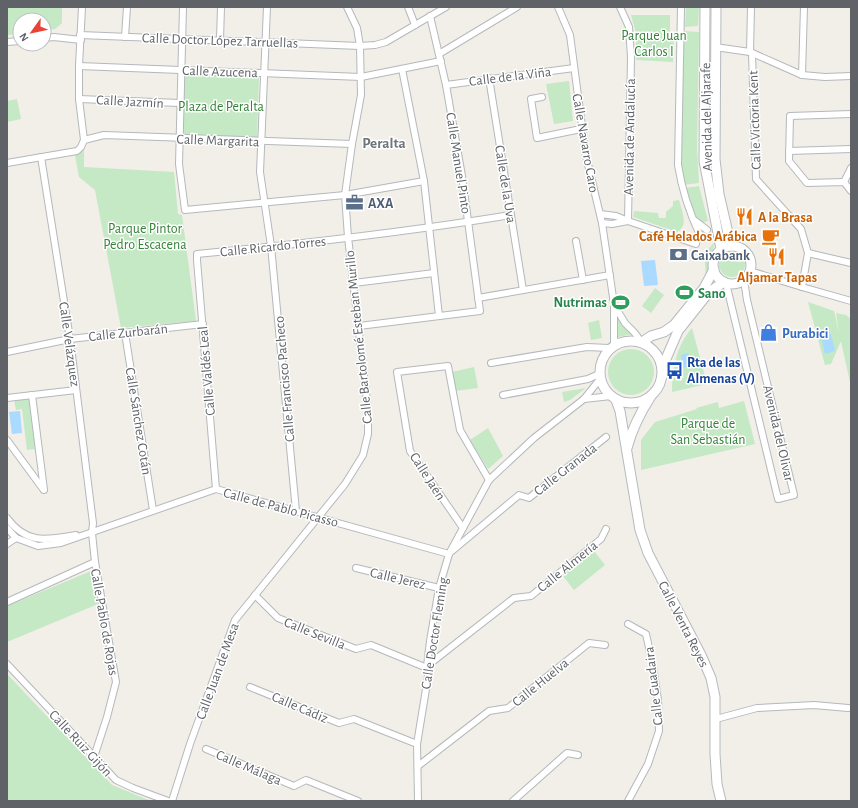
<svg xmlns="http://www.w3.org/2000/svg" width="858" height="808" viewBox="0 0 858 808" font-family="'Alegreya Sans',sans-serif">
	<style>
		.green { fill: #c5e8c5 }
		.water { fill: #aadaff }
		.lines { fill: none; stroke-linecap: round; stroke-linejoin: round }
		.street-casing { stroke: #b5b8bc; stroke-width: 8 }
		.secondary-casing { stroke: #b6babf; stroke-width: 11 }
		.street { stroke: #fff; stroke-width: 6 }
		.secondary { stroke: #fff; stroke-width: 9 }
		.labels { text-anchor: middle; stroke-width: 3; stroke-linejoin: round; paint-order: stroke }
		.park-label { font-size: 14px; fill: #348238; stroke: #fff }
		.street-label { font-size: 14px; fill: #5f6368; stroke: #fff }
		.service-label { font-size: 14px; font-weight: bold; fill: #4e5e75; stroke: #fff; text-anchor: start }
		.food-label { font-size: 14px; font-weight: bold; fill: #c56008; stroke: #fff; text-anchor: start }
		.leisure-label { font-size: 14px; font-weight: bold; fill: #27864d; stroke: #fff; text-anchor: start }
		.shop-label { font-size: 14px; font-weight: bold; fill: #366cbe; stroke: #fff; text-anchor: start }
		.transit-label { font-size: 14px; font-weight: bold; fill: #164399; stroke: #fff; text-anchor: start }
		.neighbourhood-label { font-size: 15px; font-weight: bold; fill: #70757a; stroke: #fff }
	</style>
	<rect width="100%" height="100%" fill="#f1efe8"/>
	<g class="green">
		<path d="M7,7H62V23L55,29L44,30V20H20V34L7,35Z"/>
		<path d="M686,7H699L698,26L685,27Z"/>
		<path d="M631,15H670V34H674L673,62L636,60V33Z"/>
		<path d="M683,31L699,32L697,148L699,183L682,185L680,165Z"/>
		<path d="M184,73L259,76L257,138L182,135Z"/>
		<path d="M569,81L573,121L554,124L546,84Z"/>
		<path d="M17,99L21,119L7,122V101Z"/>
		<path d="M84,150V167L174,172L178,214L182,215L196,321L121,328L95,190L79,177L75,155Z"/>
		<path d="M699,186L708,221L701,223L694,218L684,188Z"/>
		<path d="M679,200C682,211 689,226 677,232L633,217L634,211L658,213L659,218H666V212L673,206V201Z"/>
		<path d="M714,231C718,250 706,254 709,271L706,276C705,261 702,254 714,243L712,233Z"/>
		<circle cx="732" cy="264" r="13"/>
		<path d="M655,288L664,295L651,313L642,306Z"/>
		<path d="M808,302L834,311L839,333L836,313L846,315L851,319V387L841,341L831,364L825,365Z"/>
		<path d="M616,317L622,325L632,334L618,337Z"/>
		<path d="M599,320L602,338L591,340L588,323Z"/>
		<path d="M692,328L707,384L672,392C672,369 676,346 692,328Z"/>
		<circle cx="631" cy="372" r="23"/>
		<path d="M474,367L478,388L455,391L452,372Z"/>
		<path d="M586,388L570,400L564,402L562,392Z"/>
		<path d="M30,398L35,449L27,450L22,409L16,410L14,400Z"/>
		<path d="M744,401L755,444L641,470V440L655,422L697,409L696,408L718,402L719,408Z"/>
		<path d="M488,428L503,456L488,469L470,440Z"/>
		<path d="M594,551L605,565L574,590L563,576Z"/>
		<path d="M91,571L98,604L7,642V606Z"/>
		<path d="M7,674L112,785L151,801H7Z"/>
	</g>
	<g class="water">
		<path d="M655,260L658,285L644,286L641,261Z"/>
		<path d="M831,334L835,351L825,354L821,337Z"/>
		<path d="M688,353L692,367L683,368L681,355Z"/>
		<path d="M20,411L22,433L12,434L9,412Z"/>
	</g>
	<g class="lines">
		<defs>
			<g id="street">
				<path d="M82,7L79,66V99L84,140"/>
				<path d="M183,7L179,164L185,210L345,195L424,181"/>
				<path d="M267,7L260,172L271,246L296,511"/>
				<path d="M408,7L415,25"/>
				<path d="M558,7L570,35L586,156L602,223L614,304V345"/>
				<path d="M620,7L629,27L631,57L628,221L696,244"/>
				<path d="M681,7L678,165C682,191 689,212 700,235"/>
				<path d="M80,35L360,46L375,45L386,42L446,7"/>
				<path d="M125,37L127,7"/>
				<path d="M44,38L54,37L81,40"/>
				<path d="M220,40L221,7"/>
				<path d="M7,42L20,41"/>
				<path d="M715,47L750,52L802,75L825,77L851,76"/>
				<path d="M750,52L751,7"/>
				<path d="M752,53L756,179L801,229L808,253L802,287"/>
				<path d="M439,54L517,7"/>
				<path d="M79,66L361,77L441,61"/>
				<path d="M402,69L424,181L439,316"/>
				<path d="M802,75L804,7"/>
				<path d="M489,78L523,290"/>
				<path d="M446,85L574,68"/>
				<path d="M542,97L531,99L537,138L581,129"/>
				<path d="M79,99L180,103"/>
				<path d="M851,114L790,116L789,161L807,183L844,182L851,191"/>
				<path d="M84,140L104,135L352,144"/>
				<path d="M789,151L851,149"/>
				<path d="M41,157L70,339L93,523L92,533L95,562L116,682L107,717L94,757"/>
				<path d="M7,163L77,151L81,147L84,140"/>
				<path d="M844,182L851,168"/>
				<path d="M600,214L616,216L628,221L612,224L602,223"/>
				<path d="M694,220L707,230"/>
				<path d="M576,241L583,280"/>
				<path d="M808,253L851,263"/>
				<path d="M750,271L802,287L851,301"/>
				<path d="M354,283L434,273"/>
				<path d="M726,283L778,499L794,495L747,300L744,280"/>
				<path d="M478,298L610,275"/>
				<path d="M615,305C618,312 621,317 625,323C631,330 636,332 640,341"/>
				<path d="M359,326L480,311L462,176L446,85L430,16"/>
				<path d="M125,333L153,510"/>
				<path d="M7,352L70,339L203,324"/>
				<path d="M491,363L587,347L609,348"/>
				<path d="M32,395L44,490"/>
				<path d="M503,395L588,379L599,374"/>
				<path d="M7,398L76,390"/>
				<path d="M584,399L611,396"/>
				<path d="M7,440L43,489"/>
				<path d="M216,489L197,260V254C302,244 407,232 511,215"/>
				<path d="M7,518C27,545 47,540 76,535"/>
				<path d="M7,528L16,538L38,546L61,543L216,489L449,554"/>
				<path d="M463,528L410,451L397,372L448,366L460,430L489,480"/>
				<path d="M7,544L16,538"/>
				<path d="M452,551L519,495L529,498L606,437"/>
				<path d="M356,568L439,588"/>
				<path d="M255,595L278,618L356,649L371,645L427,668"/>
				<path d="M7,602L95,562"/>
				<path d="M7,664L116,780L133,788L168,801"/>
				<path d="M427,666L514,598L531,596L601,539L606,529"/>
				<path d="M250,687L339,723L354,719L417,744"/>
				<path d="M716,719L757,708L814,705L848,708"/>
				<path d="M206,749L294,786L306,780L358,801"/>
				<path d="M418,766L489,711L508,708L589,643L605,645"/>
				<path d="M172,801L190,744L235,620L345,484L363,455L368,434V410L348,237L345,195L352,144L361,95L360,46L357,28L347,7"/>
				<path d="M418,801L417,744L428,677L427,666L430,641L439,588L449,554L489,480L534,438L584,399L600,379"/>
				<path d="M513,801L567,753L578,755"/>
				<path d="M628,801L648,764L659,731L658,700L653,666L646,634L628,624"/>
			</g>
			<g id="secondary">
				<path d="M705,7L704,161L721,249"/>
				<path d="M716,7L715,159L719,194L731,246"/>
				<circle cx="732" cy="265" r="19"/>
				<circle cx="631" cy="372" r="31"/>
				<path d="M642,342L651,336L664,332L674,325L704,288L714,269"/>
				<path d="M662,368L678,331L709,292L724,282"/>
				<path d="M616,400L620,411L640,530L648,553L701,655L711,678L715,697V754L717,784L721,801"/>
				<path d="M627,448C632,429 640,413 651,396"/>
			</g>
		</defs>
		<use href="#street" class="street-casing"/>
		<use href="#secondary" class="secondary-casing"/>
		<use href="#street" class="street"/>
		<use href="#secondary" class="secondary"/>
	</g>
	<defs>
		<symbol id="office-bare" viewBox="-9 -9 18 18"><path d="M-6-3h4V-5.5h4V-3h4V5H-6ZM-1-4.5V-3h2v-1.5ZM-6 0V1H6V0Z" fill="#5c6f8a" stroke="#fff" stroke-width="2.5" paint-order="stroke"/></symbol>
		<symbol id="restaurant-bare" viewBox="-9 -9 18 18"><path d="M-5-6h1v4h1v-4h1v4h1v-4h1v5L-1.5 .5V6h-2V.5L-5-1ZM5-6V6H3V1.5H1.5Q1.5-4 5-6Z" fill="#e8710a" stroke="#fff" stroke-width="2.5" paint-order="stroke"/></symbol>
		<symbol id="cafe-bare" viewBox="-9 -9 18 18"><path d="M-5.5-4.5H6V0H3Q3 3.5 0 3.5H-2.5Q-5.5 3.5-5.5 0ZM3-3.2v2h1.7v-2ZM-6 4.5H4V6H-6Z" fill="#e8710a" stroke="#fff" stroke-width="2.5" paint-order="stroke"/></symbol>
		<symbol id="bank-bare" viewBox="-9 -9 18 18"><path d="M-6-4H6V4H-6ZM0-2.3a2.3 2.3 0 1 0 0 4.6a2.3 2.3 0 1 0 0-4.6Z" fill="#5c6f8a" stroke="#fff" stroke-width="2.5" paint-order="stroke"/></symbol>
		<symbol id="stadium-bare" viewBox="-9 -9 18 18"><path d="M0-5a6.5 5 0 1 0 0 10a6.5 5 0 1 0 0-10ZM-3.5-1.8h7v3.6h-7Z" fill="#2e9e5b" stroke="#fff" stroke-width="2.5" paint-order="stroke"/></symbol>
		<symbol id="shop-bare" viewBox="-9 -9 18 18"><path d="M-5-2.5h2.3a2.7 3.5 0 0 1 5.4 0H5L5.5 6h-11ZM-1.5-2.5h3a1.5 2.3 0 0 0-3 0Z" fill="#3f7fe0" stroke="#fff" stroke-width="2.5" paint-order="stroke"/></symbol>
		<symbol id="bus-bare" viewBox="-9 -9 18 18"><path d="M-5-6H5V4H4V6H2V4H-2V6H-4V4H-5ZM-3.5-4V0h7V-4ZM-3.5 1.2v1.5H-2V1.2ZM2 1.2v1.5H3.5V1.2Z" fill="#1a4fb4" stroke="#fff" stroke-width="2.5" paint-order="stroke"/></symbol>
	</defs>
	<g fill-rule="evenodd">
		<use href="#office-bare" x="342" y="190" width="25" height="25"/>
		<use href="#restaurant-bare" x="732" y="204" width="25" height="25"/>
		<use href="#cafe-bare" x="758" y="224" width="25" height="25"/>
		<use href="#bank-bare" x="666" y="242" width="25" height="25"/>
		<use href="#restaurant-bare" x="764" y="244" width="25" height="25"/>
		<use href="#stadium-bare" x="672" y="280" width="25" height="25"/>
		<use href="#stadium-bare" x="608" y="290" width="25" height="25"/>
		<use href="#shop-bare" x="756" y="320" width="25" height="25"/>
		<use href="#bus-bare" x="662" y="358" width="25" height="25"/>
	</g>
	<g class="labels">
		<g class="park-label">
			<text x="654" y="40">Parque Juan<tspan x="654" dy="16">Carlos I</tspan></text>
			<text x="221" y="111">Plaza de Peralta</text>
			<text x="145" y="233">Parque Pintor<tspan x="145" dy="16">Pedro Escacena</tspan></text>
			<text x="708" y="428">Parque de<tspan x="708" dy="16">San Sebastián</tspan></text>
		</g>
		<g class="street-label">
			<text transform="translate(220 40) rotate(2)" y="5">Calle Doctor López Tarruellas</text>
			<text transform="translate(220 71) rotate(2)" y="5">Calle Azucena</text>
			<text transform="translate(510 76) rotate(-7)" y="5">Calle de la Viña</text>
			<text transform="translate(130 101) rotate(3)" y="5">Calle Jazmín</text>
			<text transform="translate(706 117) rotate(-91)" y="5">Avenida del Aljarafe</text>
			<text transform="translate(754 120) rotate(-92)" y="5">Calle Victoria Kent</text>
			<text transform="translate(629 137) rotate(-89)" y="5">Avenida de Andalucía</text>
			<text transform="translate(218 140) rotate(2)" y="5">Calle Margarita</text>
			<text transform="translate(586 143) rotate(80)" y="5">Calle Navarro Caro</text>
			<text transform="translate(459 163) rotate(81)" y="5">Calle Manuel Pinto</text>
			<text transform="translate(506 184) rotate(81)" y="5">Calle de la Uva</text>
			<text transform="translate(273 246) rotate(-6)" y="5">Calle Ricardo Torres</text>
			<text transform="translate(128 332) rotate(-6)" y="5">Calle Zurbarán</text>
			<text transform="translate(358 337) rotate(-96)" y="5">Calle Bartolomé Esteban Murillo</text>
			<text transform="translate(70 344) rotate(82)" y="5">Calle Velázquez</text>
			<text transform="translate(206 371) rotate(-95)" y="5">Calle Valdés Leal</text>
			<text transform="translate(284 379) rotate(-95)" y="5">Calle Francisco Pacheco</text>
			<text transform="translate(139 421) rotate(81)" y="5">Calle Sánchez Cotán</text>
			<text transform="translate(779 433) rotate(77)" y="5">Avenida del Olivar</text>
			<text transform="translate(565 469) rotate(-38)" y="5">Calle Granada</text>
			<text transform="translate(428 476) rotate(57)" y="5">Calle Jaén</text>
			<text transform="translate(281 507) rotate(15)" y="5">Calle de Pablo Picasso</text>
			<text transform="translate(567 566) rotate(-39)" y="5">Calle Almería</text>
			<text transform="translate(398 578) rotate(13)" y="5">Calle Jerez</text>
			<text transform="translate(105 622) rotate(80)" y="5">Calle Pablo de Rojas</text>
			<text transform="translate(684 624) rotate(63)" y="5">Calle Venta Reyes</text>
			<text transform="translate(315 633) rotate(22)" y="5">Calle Sevilla</text>
			<text transform="translate(434 633) rotate(-81)" y="5">Calle Doctor Fleming</text>
			<text transform="translate(217 671) rotate(-70)" y="5">Calle Juan de Mesa</text>
			<text transform="translate(540 682) rotate(-39)" y="5">Calle Huelva</text>
			<text transform="translate(653 686) rotate(-97)" y="5">Calle Guadaira</text>
			<text transform="translate(300 707) rotate(23)" y="5">Calle Cádiz</text>
			<text transform="translate(81 743) rotate(47)" y="5">Calle Ruiz Gijón</text>
			<text transform="translate(249 767) rotate(23)" y="5">Calle Málaga</text>
		</g>
		<g class="service-label">
			<text x="368" y="208">AXA</text>
			<text x="691" y="260">Caixabank</text>
		</g>
		<g class="food-label">
			<text x="758" y="222">A la Brasa</text>
			<text x="757" y="241" text-anchor="end">Café Helados Arábica</text>
			<text x="777" y="282" text-anchor="middle">Aljamar Tapas</text>
		</g>
		<g class="leisure-label">
			<text x="698" y="298">Sano</text>
			<text x="607" y="307" text-anchor="end">Nutrimas</text>
		</g>
		<g class="shop-label">
			<text x="782" y="338">Purabici</text>
		</g>
		<g class="transit-label">
			<text x="687" y="367">Rta de las<tspan x="687" dy="16">Almenas (V)</tspan></text>
		</g>
		<g class="neighbourhood-label">
			<text x="384" y="148">Peralta</text>
		</g>
	</g>
	<rect width="858" height="808" fill="none" stroke="#5f6368" stroke-width="16"/>
	<g transform="translate(32 32) rotate(237)"><circle r="19" fill="#ffffff" stroke="#bfc1c3"/>
	<path d="M0-3L7 15L0 10L-7 15Z" fill="#ea4335"/>
	<text y="-6" font-size="11" font-weight="bold" text-anchor="middle" fill="#5f6368">N</text>
	</g>
</svg>
